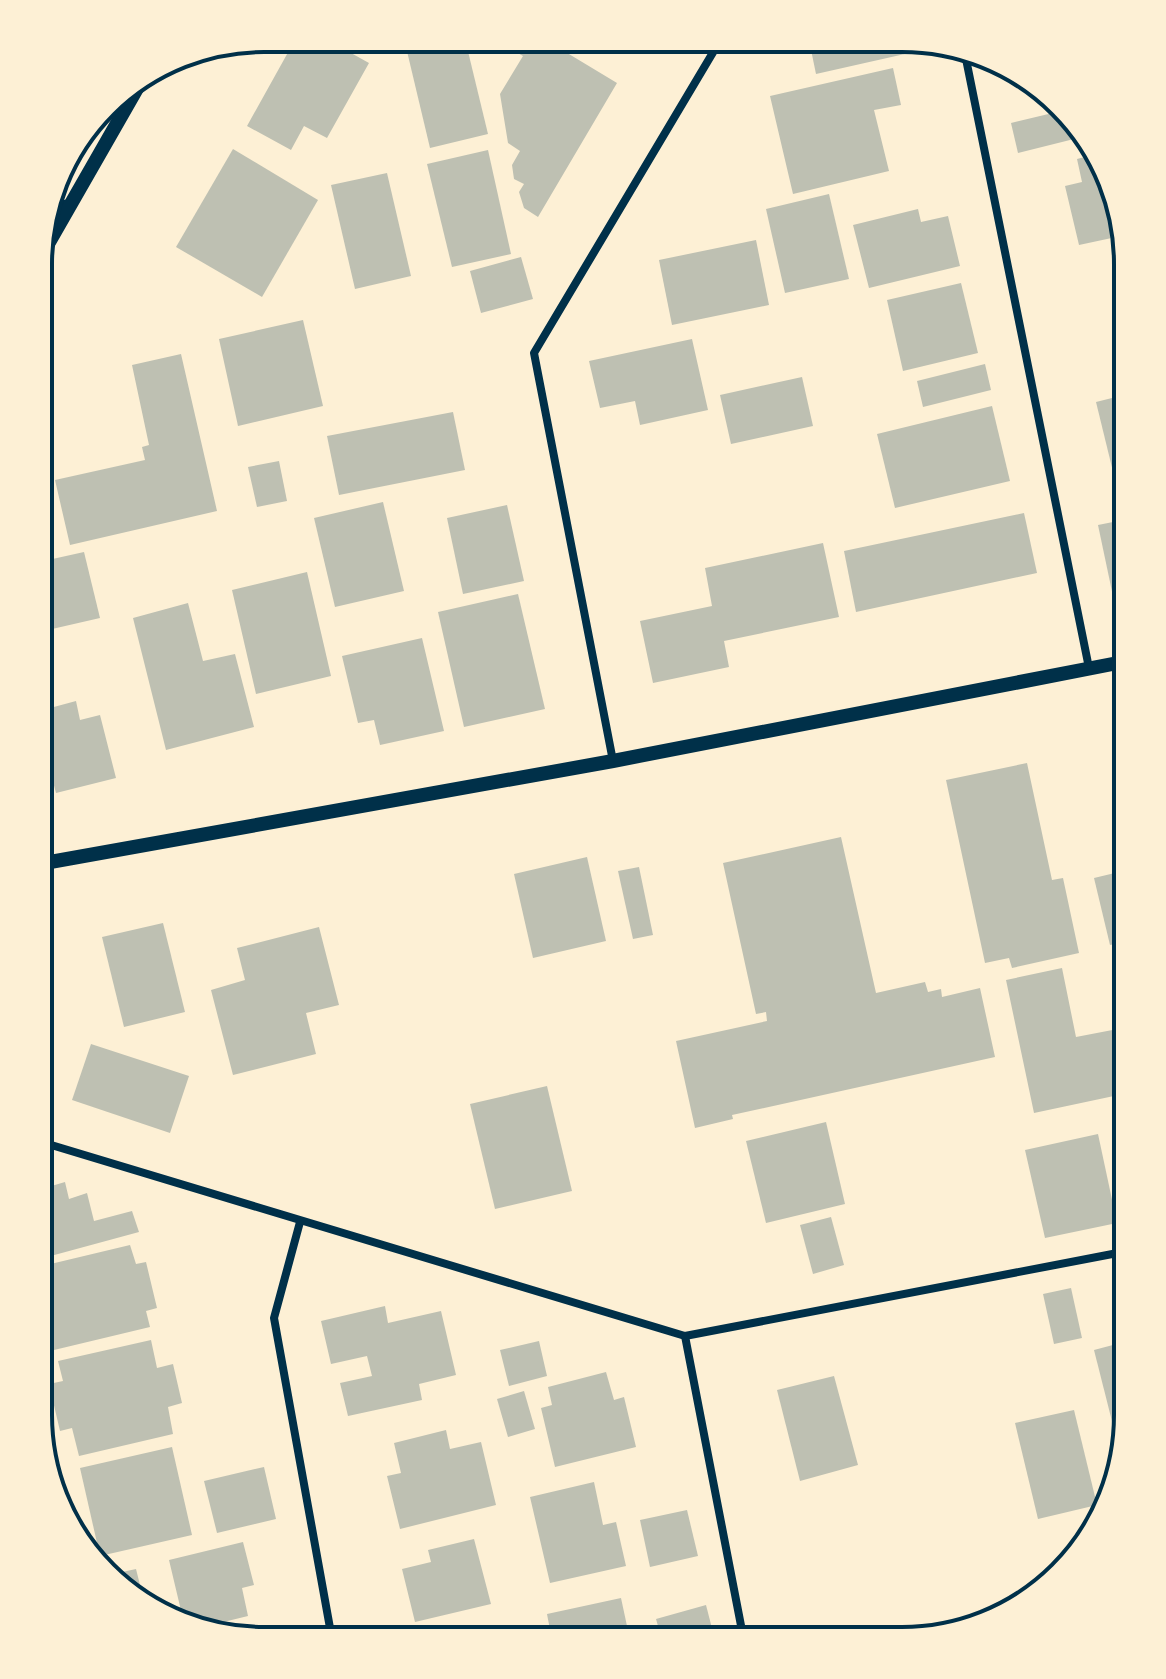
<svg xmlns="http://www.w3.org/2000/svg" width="1166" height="1679" viewBox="0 0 1166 1679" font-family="'PT Sans Narrow',sans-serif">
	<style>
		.building { fill: #bec0b2 }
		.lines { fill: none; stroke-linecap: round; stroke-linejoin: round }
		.minor { stroke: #003049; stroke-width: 8 }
		.tertiary { stroke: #003049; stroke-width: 14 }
		.rim { fill: none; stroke: #003049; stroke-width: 4 }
	</style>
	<rect width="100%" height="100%" fill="#fdf0d5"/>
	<g class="building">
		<path d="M296,38H324L369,63L327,138L304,126L291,150L247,126Z"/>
		<path d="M440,39H465L488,134L430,148L406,47Z"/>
		<path d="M493,39H544L617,83L538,217L524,208L519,192L524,184L514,179L512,165L520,151L508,143L500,94L523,56Z"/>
		<path d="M809,40H925L927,49L816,74Z"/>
		<path d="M893,68L901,105L874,110L889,171L793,194L770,96Z"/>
		<path d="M1061,111L1082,137L1018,153L1011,123Z"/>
		<path d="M233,149L318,200L262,297L176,247Z"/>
		<path d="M488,150L511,254L452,267L427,164Z"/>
		<path d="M1096,154L1105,165L1121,236L1079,245L1065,186L1082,182L1077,159Z"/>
		<path d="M387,173L411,276L355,289L331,185Z"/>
		<path d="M829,194L849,279L785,293L766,209Z"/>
		<path d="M918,209L921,222L948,216L960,266L869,288L853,225Z"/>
		<path d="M756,240L769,305L672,325L659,260Z"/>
		<path d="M521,257L533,299L481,313L470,271Z"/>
		<path d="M961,283L978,353L903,371L887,300Z"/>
		<path d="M303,320L323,406L238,426L219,339Z"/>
		<path d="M692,339L708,410L640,425L635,401L600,408L589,361Z"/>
		<path d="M181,354L217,511L70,545L55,480L145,460L142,447L149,445L132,365Z"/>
		<path d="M985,364L991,390L923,407L917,381Z"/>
		<path d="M802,377L813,426L731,444L720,395Z"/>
		<path d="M1128,394V481L1116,484L1096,402Z"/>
		<path d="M992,406L1010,481L895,508L877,434Z"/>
		<path d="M453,412L465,470L339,495L327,436Z"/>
		<path d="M279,461L287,501L257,507L248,467Z"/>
		<path d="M383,502L404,591L335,607L314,518Z"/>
		<path d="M507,505L524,581L463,594L447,518Z"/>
		<path d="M1024,513L1037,573L856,612L844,551Z"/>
		<path d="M1128,519V599L1114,601L1098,525Z"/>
		<path d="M823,543L839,617L724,641L729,667L653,683L640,621L712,606L705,568Z"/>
		<path d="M84,552L100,618L39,632V562Z"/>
		<path d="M307,572L331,676L256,694L232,590Z"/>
		<path d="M518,594L545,709L464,727L438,612Z"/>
		<path d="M188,603L203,661L235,654L254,727L166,750L133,618Z"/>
		<path d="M422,638L444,731L380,745L374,720L358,723L342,656Z"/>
		<path d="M76,701L80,720L100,715L116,778L56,793L39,729V711Z"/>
		<path d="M1027,763L1052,880L1063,878L1079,953L1012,968L1009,958L985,963L946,780Z"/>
		<path d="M841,837L876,993L925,982L928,992L941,989L942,997L980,988L995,1057L732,1115L733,1119L695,1128L676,1041L767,1021L766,1012L756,1014L723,863Z"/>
		<path d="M587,857L606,941L533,958L514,874Z"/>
		<path d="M639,867L653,935L633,939L618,871Z"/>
		<path d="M1119,872L1128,910V941L1110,945L1094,878Z"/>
		<path d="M163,923L185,1012L124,1027L102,937Z"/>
		<path d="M319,927L339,1005L306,1013L316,1054L233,1075L211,990L245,980L237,948Z"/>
		<path d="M39,964L51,1013L39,1016Z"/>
		<path d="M1062,968L1076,1037L1128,1027V1093L1034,1113L1006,980Z"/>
		<path d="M91,1044L189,1076L170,1133L72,1100Z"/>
		<path d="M547,1086L572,1191L495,1209L470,1104Z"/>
		<path d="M826,1122L845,1204L766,1223L746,1141Z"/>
		<path d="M1098,1134L1117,1223L1045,1238L1025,1150Z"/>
		<path d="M65,1182L69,1199L87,1193L94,1221L132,1211L139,1232L47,1257L38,1225V1190Z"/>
		<path d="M831,1217L844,1265L813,1274L800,1225Z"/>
		<path d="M130,1245L136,1264L146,1262L157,1308L146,1311L150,1327L54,1350L49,1331L43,1332L38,1315V1267Z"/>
		<path d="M1071,1288L1082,1338L1054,1344L1043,1294Z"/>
		<path d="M385,1306L388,1323L441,1311L456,1375L419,1384L422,1400L348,1416L340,1383L372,1376L367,1356L331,1364L321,1321Z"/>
		<path d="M151,1340L157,1368L173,1364L182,1403L168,1407L173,1434L79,1456L72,1428L60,1431L49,1384L63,1381L58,1361Z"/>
		<path d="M539,1341L547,1376L509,1386L500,1350Z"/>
		<path d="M1128,1341L1127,1430L1120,1453L1094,1350Z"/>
		<path d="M606,1372L614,1400L624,1397L636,1447L555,1467L541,1408L552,1405L548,1387Z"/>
		<path d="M834,1376L858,1465L800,1481L777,1390Z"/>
		<path d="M524,1391L535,1429L508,1437L497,1399Z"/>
		<path d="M1074,1410L1097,1505L1038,1519L1015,1423Z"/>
		<path d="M446,1430L450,1449L481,1442L496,1505L400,1529L387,1476L401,1473L394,1443Z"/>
		<path d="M172,1447L192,1535L100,1556L80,1468Z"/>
		<path d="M264,1467L276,1519L217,1533L204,1481Z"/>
		<path d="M594,1482L603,1525L616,1522L626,1566L550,1583L530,1497Z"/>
		<path d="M687,1510L698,1556L650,1567L640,1520Z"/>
		<path d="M474,1539L491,1604L415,1622L402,1569L431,1562L428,1550Z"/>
		<path d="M243,1542L254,1585L242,1588L248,1616L203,1627L183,1619L169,1560Z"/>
		<path d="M136,1569L145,1605L138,1603L113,1574Z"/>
		<path d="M621,1598L630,1640H552L547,1614Z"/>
		<path d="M706,1605L715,1640H662L656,1619Z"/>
	</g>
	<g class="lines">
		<g class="minor">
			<path d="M965,54L1089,668"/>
			<path d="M50,206L71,203"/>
			<path d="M613,761L534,353L721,39"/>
			<path d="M38,1141L685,1336L1128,1251"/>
			<path d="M300,1222L274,1318L332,1639"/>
			<path d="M685,1336L744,1641"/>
		</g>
		<g class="tertiary">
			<path d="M40,258L143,78"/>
			<path d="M39,864L613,761L1128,661"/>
		</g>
	</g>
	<path d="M0 0H1166V1679H0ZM264 52H902A212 212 0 0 1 1114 264V1415A212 212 0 0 1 902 1627H264A212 212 0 0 1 52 1415V264A212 212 0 0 1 264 52Z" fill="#fdf0d5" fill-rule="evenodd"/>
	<path class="rim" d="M264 52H902A212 212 0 0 1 1114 264V1415A212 212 0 0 1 902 1627H264A212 212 0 0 1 52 1415V264A212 212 0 0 1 264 52Z"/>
</svg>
